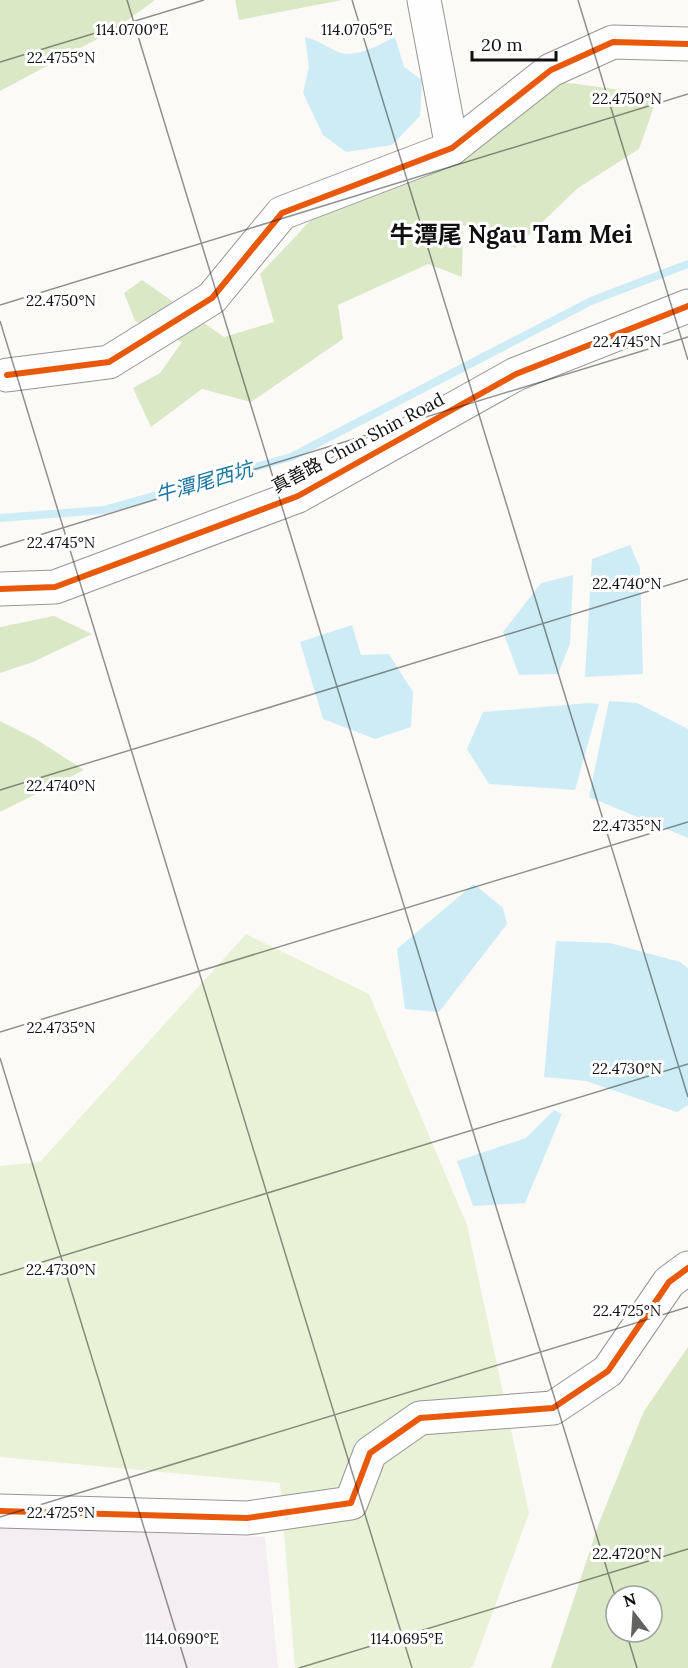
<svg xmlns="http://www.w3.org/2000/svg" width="688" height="1668" viewBox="0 0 688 1668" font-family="Lora,'Noto Sans TC',serif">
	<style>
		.industrial { fill: #f3eef2 }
		.green { fill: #e9f1d7 }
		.forest { fill: #dae8c5; fill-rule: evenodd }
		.water { fill: #cdecf6 }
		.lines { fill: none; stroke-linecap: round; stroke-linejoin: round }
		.stream { stroke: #cdecf6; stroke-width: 8 }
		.minor-casing { stroke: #969594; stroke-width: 35 }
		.minor { stroke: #fffefe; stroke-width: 33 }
		.cycleway-casing { stroke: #fff; stroke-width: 10 }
		.cycleway { stroke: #e8590c; stroke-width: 6 }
		.ticks { fill: none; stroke: #101010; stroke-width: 1.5; stroke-opacity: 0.45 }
		.labels { text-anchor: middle; stroke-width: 6; stroke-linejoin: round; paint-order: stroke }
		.street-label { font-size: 18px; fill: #101010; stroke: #fff }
		.water-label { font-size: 20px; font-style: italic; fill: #1a76a2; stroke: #fff }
		.district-label { font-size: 24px; font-weight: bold; fill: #101010; stroke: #fff }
		.ticks-label { font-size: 15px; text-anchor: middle; fill: #101010; stroke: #fff; stroke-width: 6; stroke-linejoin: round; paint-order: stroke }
	</style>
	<rect width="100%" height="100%" fill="#fcfaf7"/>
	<path class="industrial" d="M0,1527L265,1537L278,1668H0Z"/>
	<path class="green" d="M246,934L369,994L467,1225L529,1513L473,1666L469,1668H295L280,1483L0,1457V1166L40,1162Z"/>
	<g class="forest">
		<path d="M0,0H155L114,30L0,91Z"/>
		<path d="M235,0H342L239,20Z"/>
		<path d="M554,81L658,95L639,149L578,188L515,248L463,225L462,277L428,264L338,305L343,339L251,402L202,389L151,427L133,388L160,373L182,342L135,321L124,293L142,280L224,337L274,322L260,274L311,220L417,180Z"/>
		<path d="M54,616L92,634L33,662L0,673V627Z"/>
		<path d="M0,721L34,738L84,770L0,812Z"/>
		<path d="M688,1347V1668H551L599,1523L644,1411ZM616,1596H652V1632H616Z"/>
	</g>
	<g class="water">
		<path d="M305,37C317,40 324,45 336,51C354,60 379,45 395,37L404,67L422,80L420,116L392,145L346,152L323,135L303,93L309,67Z"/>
		<path d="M630,545L640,568L643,674L585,677L592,559Z"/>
		<path d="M573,575L570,644L558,674L519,675L503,632L541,583Z"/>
		<path d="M352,625L361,655L389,654L413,692L411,727L375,739L323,719L300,642Z"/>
		<path d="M609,701L637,703L688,729V838L589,797Z"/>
		<path d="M589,703L599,704L575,790L489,784L467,749L483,712Z"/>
		<path d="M474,884L503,908L507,924L439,1012L405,1009L397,949Z"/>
		<path d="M556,941L610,943L680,962L688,968V1105L677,1112L586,1081L544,1077Z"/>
		<path d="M554,1110L562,1114L525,1203L473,1206L457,1161L526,1138Z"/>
	</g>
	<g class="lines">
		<path class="stream" d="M0,518L104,510L291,457L591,301L688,264"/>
		<defs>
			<g id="minor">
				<path d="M424,0L452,148"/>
				<path d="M7,375L109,362L212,298L282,213L452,148L551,70L613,42L688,44"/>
				<path d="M0,589L55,587L298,496L516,374L688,306"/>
				<path d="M0,1511L247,1518L351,1503L370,1453L420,1418L553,1408L608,1371L669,1282L688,1268"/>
			</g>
		</defs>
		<use href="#minor" class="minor-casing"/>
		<use href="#minor" class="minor"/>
		<defs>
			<g id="cycleway">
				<path d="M7,375L109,362L212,298L282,213L452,148L551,70L613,42L688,44"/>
				<path d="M0,589L55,587L298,496L516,374L688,306"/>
				<path d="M0,1511L247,1518L351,1503L370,1453L420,1418L553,1408L608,1371L669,1282L688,1268"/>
			</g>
		</defs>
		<use href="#cycleway" class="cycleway-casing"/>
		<use href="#cycleway" class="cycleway"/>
	</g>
	<path class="ticks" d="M127,0L616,1599M352,0L688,1097M578,0L688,360M0,62L204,0M0,305L688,94M0,321L412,1668M0,547L688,337M0,790L688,579M0,1032L688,822M0,1058L187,1668M0,1275L688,1064M0,1517L688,1307M626,1632L637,1668M299,1668L688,1549"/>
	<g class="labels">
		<g class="street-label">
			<text transform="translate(358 443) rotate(-28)" y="6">真善路 Chun Shin Road</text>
		</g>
		<g class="water-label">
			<text transform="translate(204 482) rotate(-16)" y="7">牛潭尾西坑</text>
		</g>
		<g class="district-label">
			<text x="511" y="243">牛潭尾 Ngau Tam Mei</text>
		</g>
	</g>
	<g class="ticks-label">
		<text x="132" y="35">114.0700°E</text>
		<text x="357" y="35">114.0705°E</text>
		<text x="61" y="63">22.4755°N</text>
		<text x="627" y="104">22.4750°N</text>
		<text x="61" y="306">22.4750°N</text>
		<text x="627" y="347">22.4745°N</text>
		<text x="61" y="548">22.4745°N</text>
		<text x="627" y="589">22.4740°N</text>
		<text x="61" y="791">22.4740°N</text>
		<text x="627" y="831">22.4735°N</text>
		<text x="61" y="1033">22.4735°N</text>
		<text x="627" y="1074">22.4730°N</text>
		<text x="61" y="1275">22.4730°N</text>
		<text x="627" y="1316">22.4725°N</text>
		<text x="61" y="1518">22.4725°N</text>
		<text x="627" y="1559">22.4720°N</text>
		<text x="182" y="1644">114.0690°E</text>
		<text x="407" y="1644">114.0695°E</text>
	</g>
	<g transform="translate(634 1614) rotate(343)"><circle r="28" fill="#ffffff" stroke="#9f9f9f" stroke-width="1.5"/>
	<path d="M0-4.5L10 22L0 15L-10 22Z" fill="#636261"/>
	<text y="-9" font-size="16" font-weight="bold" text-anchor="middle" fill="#101010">N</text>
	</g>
	<path d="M472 51v9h84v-9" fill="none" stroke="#101010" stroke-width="3"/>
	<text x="481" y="51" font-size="18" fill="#101010" stroke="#ffffff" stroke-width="4.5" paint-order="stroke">20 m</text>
</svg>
